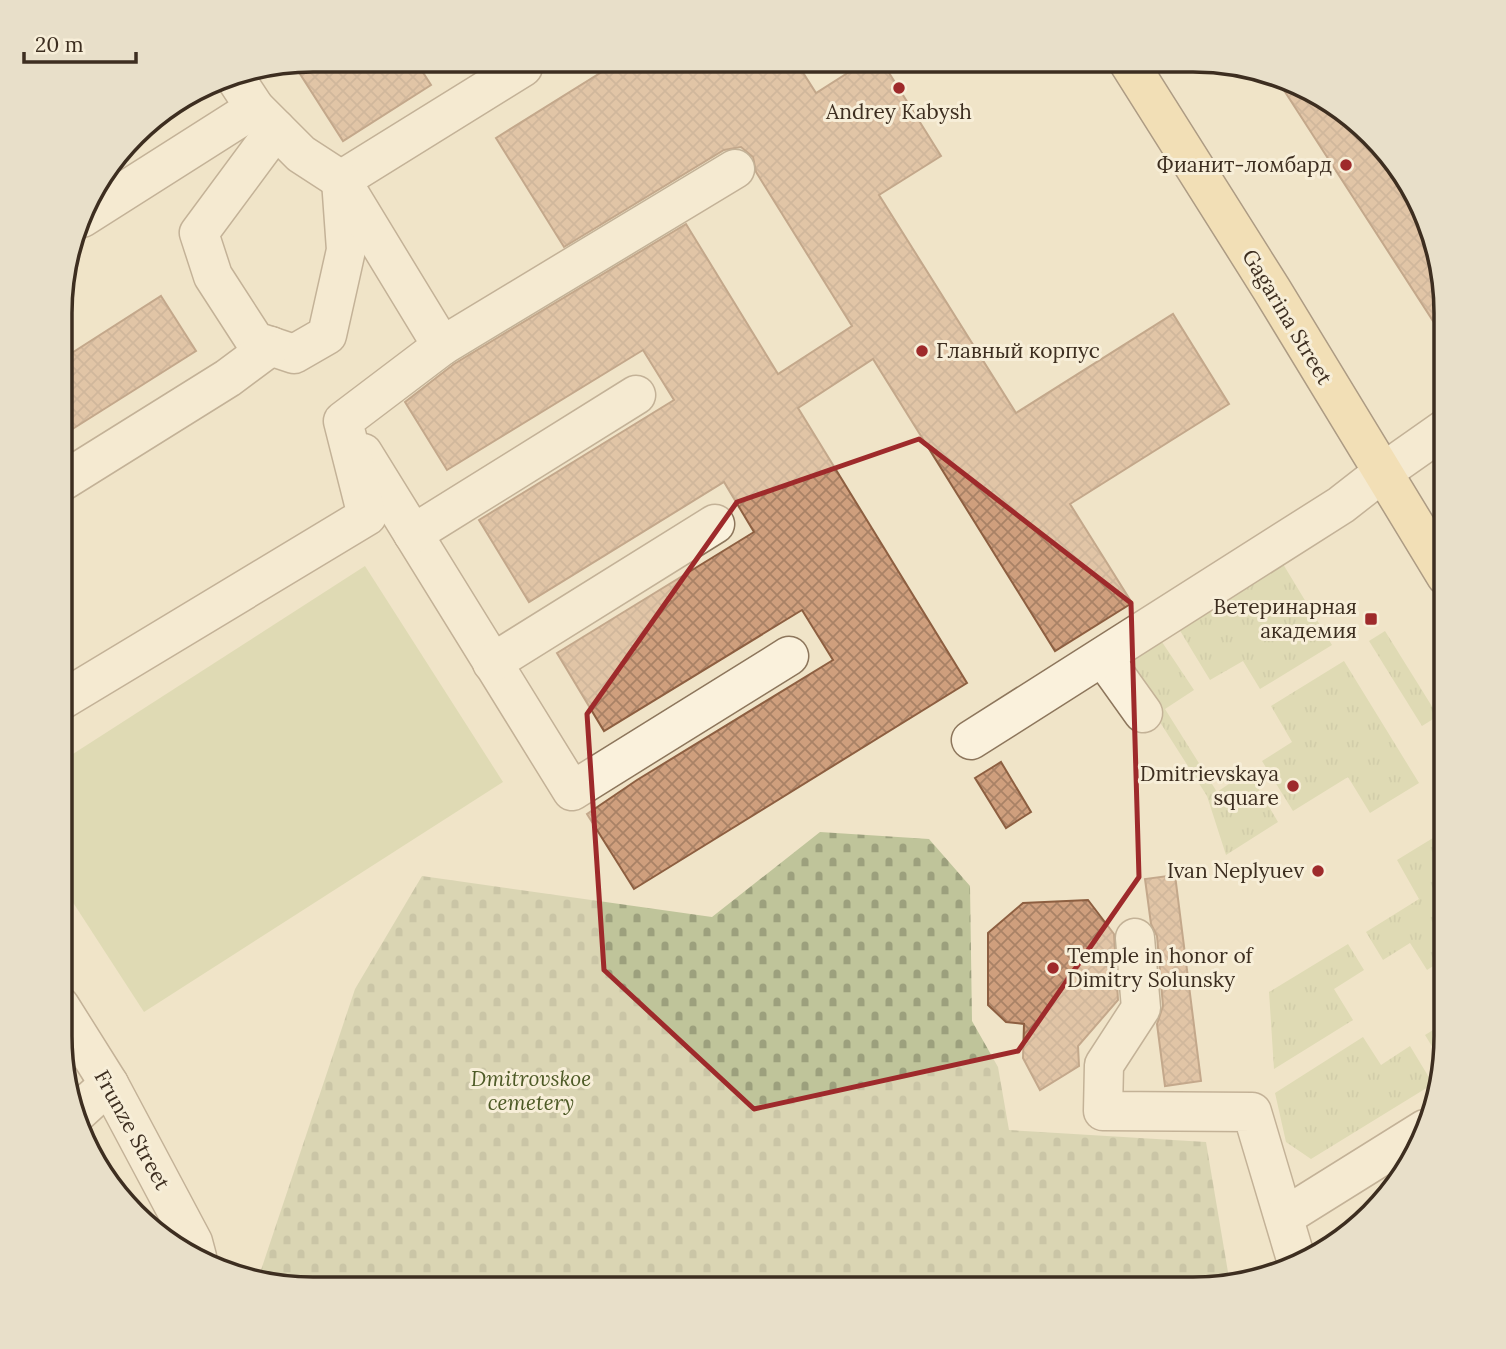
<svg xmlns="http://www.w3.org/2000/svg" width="1506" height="1349" viewBox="0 0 1506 1349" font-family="Lora,serif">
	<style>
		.grass { fill: url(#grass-tufts) }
		.cemetery { fill: url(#cemetery-stones) }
		.green { fill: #c9cf9b }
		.building { fill: url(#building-cross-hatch); stroke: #8d5f41; stroke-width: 2 }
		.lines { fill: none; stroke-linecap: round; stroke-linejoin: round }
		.minor-casing { stroke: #8d765c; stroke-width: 41 }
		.major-casing { stroke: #5b4430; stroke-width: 41 }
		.minor { stroke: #faf1dc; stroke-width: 38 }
		.major { stroke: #f3d9a0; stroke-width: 38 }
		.marked { fill: none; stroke: #9e2a2b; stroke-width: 5; stroke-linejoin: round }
		.poi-dot { fill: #9e2a2b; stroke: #f7eed8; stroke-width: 2.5 }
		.labels { text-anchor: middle; stroke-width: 6; stroke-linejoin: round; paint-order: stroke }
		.poi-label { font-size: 21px; fill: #3d2e20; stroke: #f7eed8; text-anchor: end }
		.street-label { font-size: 21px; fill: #3d2e20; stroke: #f7eed8 }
		.park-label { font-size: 21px; font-style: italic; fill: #4d5a26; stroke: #f7eed8 }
		.rim { fill: none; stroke: #3d2e20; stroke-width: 3.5 }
	</style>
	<defs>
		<pattern id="grass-tufts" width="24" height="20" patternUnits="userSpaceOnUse" patternTransform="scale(1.75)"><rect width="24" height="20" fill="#c9cf9b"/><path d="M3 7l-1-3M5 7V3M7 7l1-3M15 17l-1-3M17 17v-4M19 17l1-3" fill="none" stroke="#aeb285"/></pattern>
		<pattern id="cemetery-stones" width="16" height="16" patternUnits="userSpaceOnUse" patternTransform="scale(1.75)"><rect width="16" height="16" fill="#bfc49a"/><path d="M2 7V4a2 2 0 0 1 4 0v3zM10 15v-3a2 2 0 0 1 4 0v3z" fill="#9ca07d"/></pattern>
		<pattern id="building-cross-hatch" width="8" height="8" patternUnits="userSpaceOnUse" patternTransform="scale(1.75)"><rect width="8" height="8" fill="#cf9f7d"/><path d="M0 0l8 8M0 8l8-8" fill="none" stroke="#a98266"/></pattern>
	</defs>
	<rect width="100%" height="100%" fill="#f0e4c8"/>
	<g class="grass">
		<path d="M1283,564L1332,645L1260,689L1243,661L1210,680L1179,629Z"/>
		<path d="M1385,631L1438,716L1422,726L1369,641Z"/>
		<path d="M1160,639L1194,690L1165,709L1217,792L1248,771L1278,822L1226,855L1207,796L1123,664Z"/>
		<path d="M1344,661L1419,783L1370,813L1348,777L1293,811L1262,761L1292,742L1271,706Z"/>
		<path d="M1446,830V958L1427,970L1410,943L1383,960L1366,932L1419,899L1397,860Z"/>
		<path d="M1348,944L1364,970L1334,989L1353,1020L1274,1069L1269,992Z"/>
		<path d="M1446,1022V1037L1441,1061L1425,1035Z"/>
		<path d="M1363,1037L1381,1065L1410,1046L1433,1084L1311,1159L1286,1142L1275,1093Z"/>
	</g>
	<path class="cemetery" d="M820,832L929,839L970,886L972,1021L998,1067L1009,1130L1206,1142L1230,1284L1209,1289H312L258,1279L355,989L422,876L712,917Z"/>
	<path class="green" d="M365,566L503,782L144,1012L61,884L62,761Z"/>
	<g class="building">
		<path d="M313,60H415L431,85L343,141L293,63Z"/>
		<path d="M621,60H795L816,93L868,60H881L941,156L879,195L1016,413L1173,314L1229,404L1070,504L1132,603L1055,651L873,359L798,408L967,683L634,889L587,814L637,780L833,660L802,610L604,731L557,653L754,532L724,482L529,602L479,520L674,400L643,350L447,470L405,402L454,364L686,224L778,374L852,326L756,172L753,157L741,147L724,150L564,247L496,138Z"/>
		<path d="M1276,78L1306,86L1383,146L1427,216L1446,296V341Z"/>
		<path d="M161,296L196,351L63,435L64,358Z"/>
		<path d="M1001,762L1031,812L1006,828L975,778Z"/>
		<path d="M1175,875L1201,1081L1165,1086L1157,1024L1163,1006L1157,936L1151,924L1145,879Z"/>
		<path d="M1088,900L1114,934L1118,1000L1078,1046L1079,1066L1040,1090L1023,1058L1024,1024L1006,1022L988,1005V933L1023,903Z"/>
	</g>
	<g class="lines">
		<defs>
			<g id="minor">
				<path d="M276,129L199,233L213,276L255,341L294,354L327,335L346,250L341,180L523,67"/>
				<path d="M82,218L255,108"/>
				<path d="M442,346L735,169"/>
				<path d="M363,453L572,791L789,656"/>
				<path d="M63,481L228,378L271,346"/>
				<path d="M413,534L636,395"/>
				<path d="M1103,657L1143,713"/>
				<path d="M492,663L715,524"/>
				<path d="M62,700L367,516L343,421L442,346L341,180L301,154L255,108L232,73"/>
				<path d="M971,740L1341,505L1382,473L1446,428"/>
				<path d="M1135,938L1141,1008L1104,1065L1103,1111L1252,1112L1298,1266"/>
				<path d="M60,1006L109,1084L193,1242L197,1257"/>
				<path d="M75,1115L109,1084"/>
				<path d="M1284,1217L1425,1129"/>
			</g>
			<path id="major" d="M1127,60L1272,290L1446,576"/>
		</defs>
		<use href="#minor" class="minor-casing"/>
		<use href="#major" class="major-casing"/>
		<use href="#minor" class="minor"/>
		<use href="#major" class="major"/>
	</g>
	<path d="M0 0H1506V1349H0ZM919,439L1131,603L1139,877L1018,1051L754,1109L604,970L587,714L737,502Z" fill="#f0e4c8" fill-opacity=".55" fill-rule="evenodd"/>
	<path class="marked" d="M919,439L1131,603L1139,877L1018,1051L754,1109L604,970L587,714L737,502Z"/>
	<g class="poi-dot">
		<circle cx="899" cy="88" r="7"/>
		<circle cx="1346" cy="165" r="7"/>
		<circle cx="922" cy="351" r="7"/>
		<rect x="1364" y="612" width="14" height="14" rx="3.5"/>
		<circle cx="1293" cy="786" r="7"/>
		<circle cx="1318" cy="871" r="7"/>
		<circle cx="1053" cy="968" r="7"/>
	</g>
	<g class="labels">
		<g class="poi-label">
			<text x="899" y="119" text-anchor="middle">Andrey Kabysh</text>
			<text x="1332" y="172">Фианит-ломбард</text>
			<text x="936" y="358" text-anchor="start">Главный корпус</text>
			<text x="1357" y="614">Ветеринарная<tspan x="1357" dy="24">академия</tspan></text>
			<text x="1279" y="781">Dmitrievskaya<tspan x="1279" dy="24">square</tspan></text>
			<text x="1304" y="878">Ivan Neplyuev</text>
			<text x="1067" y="963" text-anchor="start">Temple in honor of<tspan x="1067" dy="24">Dimitry Solunsky</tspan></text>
		</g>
		<g class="street-label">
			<text transform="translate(1287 317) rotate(59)" y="7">Gagarina Street</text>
			<text transform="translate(132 1130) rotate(61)" y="7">Frunze Street</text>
		</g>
		<g class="park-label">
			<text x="531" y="1086">Dmitrovskoe<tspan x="531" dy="24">cemetery</tspan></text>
		</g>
	</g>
	<path d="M0 0H1506V1349H0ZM313 72H1193A241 241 0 0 1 1434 313V1036A241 241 0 0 1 1193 1277H313A241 241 0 0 1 72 1036V313A241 241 0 0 1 313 72Z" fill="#e8dfc9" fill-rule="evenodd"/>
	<path class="rim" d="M313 72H1193A241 241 0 0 1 1434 313V1036A241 241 0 0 1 1193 1277H313A241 241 0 0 1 72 1036V313A241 241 0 0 1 313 72Z"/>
	<path d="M24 52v10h112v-10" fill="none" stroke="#3d2e20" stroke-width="3.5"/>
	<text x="35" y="52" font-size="21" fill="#3d2e20" stroke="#f7eed8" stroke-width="5" paint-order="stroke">20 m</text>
</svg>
